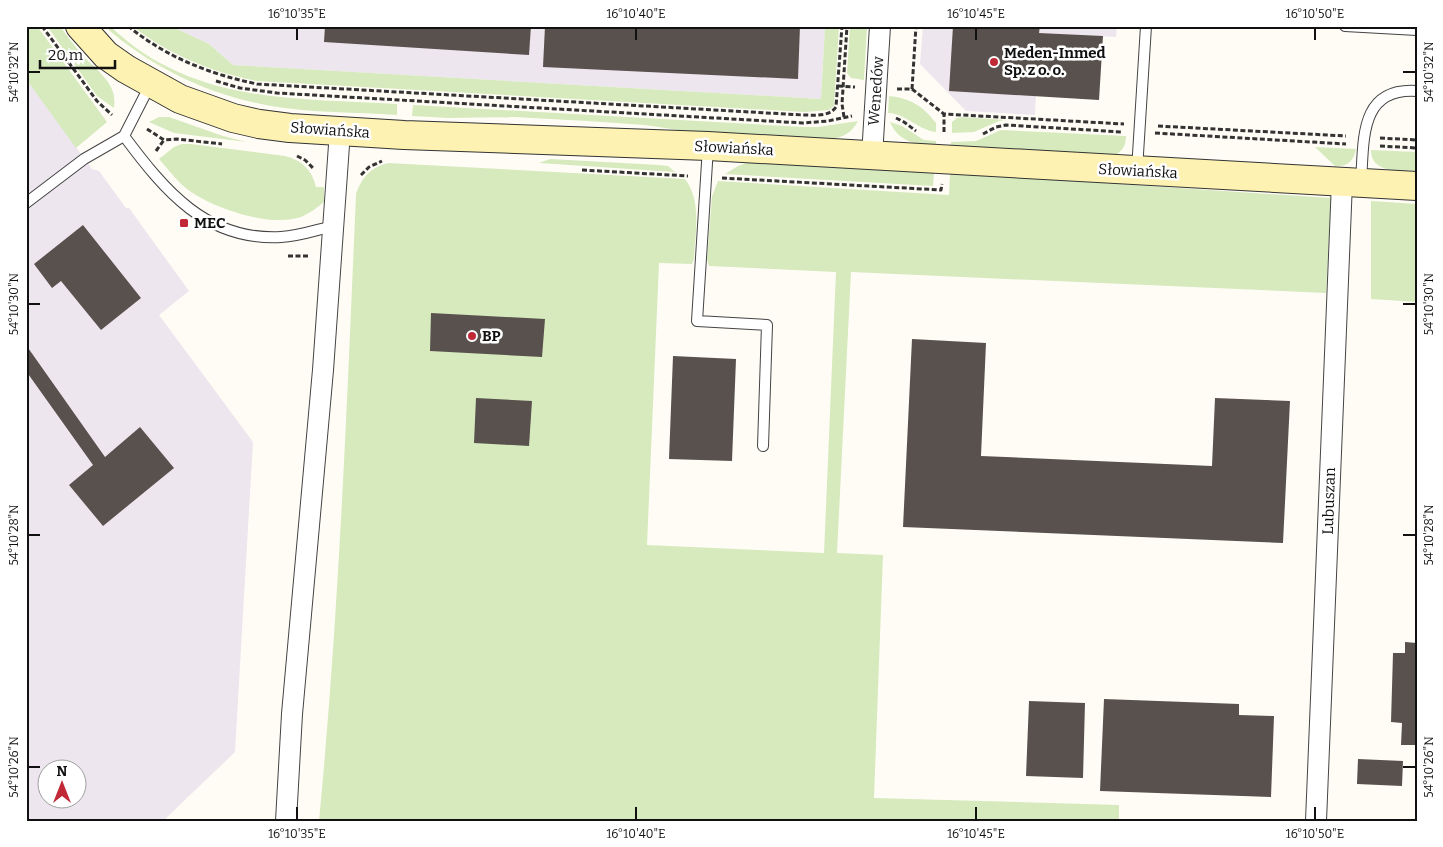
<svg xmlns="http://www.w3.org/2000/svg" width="1443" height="847" viewBox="0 0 1443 847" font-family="Bitter,serif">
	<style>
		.industrial { fill: #ede6ef; fill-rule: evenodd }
		.green { fill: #d6eabe }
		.building { fill: #59514d }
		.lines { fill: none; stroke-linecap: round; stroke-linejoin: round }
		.lane-casing { stroke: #444; stroke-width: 12 }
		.street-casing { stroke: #444; stroke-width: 22 }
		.secondary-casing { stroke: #333; stroke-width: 30 }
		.path { stroke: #333; stroke-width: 3; stroke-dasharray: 5 2.5; stroke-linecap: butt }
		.lane { stroke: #fff; stroke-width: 10 }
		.street { stroke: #fff; stroke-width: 20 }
		.secondary { stroke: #fdf2b1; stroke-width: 28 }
		.ticks { fill: none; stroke: #111; stroke-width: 2 }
		.poi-dot { fill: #c02935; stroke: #fff; stroke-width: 2 }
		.labels { text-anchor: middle; stroke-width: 5; stroke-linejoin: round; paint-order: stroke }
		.poi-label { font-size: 15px; font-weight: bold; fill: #111; stroke: #fff; text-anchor: start }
		.street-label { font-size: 15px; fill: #111; stroke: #fff }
		.neatline { fill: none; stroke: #111; stroke-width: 2 }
		.ticks-label { font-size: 12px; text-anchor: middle; fill: #111 }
	</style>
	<rect width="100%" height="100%" fill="#fffcf5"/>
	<g class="industrial">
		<path d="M171,26H825L821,99L233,65L209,44Z"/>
		<path d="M923,26H1117L1116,37L1039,33L1035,115L966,111L920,64Z"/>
		<path d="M26,79L92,169L99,171L126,208H129L189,291L159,315L253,442L235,752L163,821H26ZM48,770H78V800H48Z"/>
	</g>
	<g class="green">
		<path d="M26,26H37L107,122L76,148L26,79Z"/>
		<path d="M47,26H60C67,36 75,46 82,55C97,71 118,83 114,108L97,96Z"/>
		<path d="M104,26H110C191,104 293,98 397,104V115C355,112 312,113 271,106C209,95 152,68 104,26Z"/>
		<path d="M132,26H171L209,44L233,65L821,99L825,26H839L834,106L829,110L805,112L257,81C211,72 170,55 132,26Z"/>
		<path d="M850,26H867L864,80L851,78L847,73Z"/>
		<path d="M889,96C910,98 923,106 936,123V132C918,130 907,114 888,113Z"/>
		<path d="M413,105L803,127H818L858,121C852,133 844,136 831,140L705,134L645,125L587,121L514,117L449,118L412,116Z"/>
		<path d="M159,117H169L223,136L247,142L174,133L149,122Z"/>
		<path d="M963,117L1006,120L999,121L974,132L952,133V122L957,118Z"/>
		<path d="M890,122L902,126L924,140L936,141V146C916,144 899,143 890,122Z"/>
		<path d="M1001,130L1126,136C1126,145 1123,151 1115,155L951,146V142L976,141Z"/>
		<path d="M182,144H191L285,156C302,160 312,170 316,187H324V202C317,208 310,213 301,217C269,228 207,207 182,185C174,177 167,168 159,159L174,147Z"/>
		<path d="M1315,147L1356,149C1354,161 1347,167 1335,166Z"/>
		<path d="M1371,150L1417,152V171C1400,170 1371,174 1371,150Z"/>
		<path d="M550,159L659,165L668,166L675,172L539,163Z"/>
		<path d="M749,162L934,173L933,186L725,174L738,166Z"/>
		<path d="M388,163L685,179C702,201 695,233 694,259L692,264L659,263L647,545L824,553L836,272L709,266L707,259L712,196L718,181L949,195L950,173L1331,198L1326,293L851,272L837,553L883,555L874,798L1119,805V821H319C339,613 347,403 356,194C362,177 370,168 388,163Z"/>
		<path d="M1371,201L1417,204V302L1371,299Z"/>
	</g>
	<g class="building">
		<path d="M325,26H531L529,55L324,42Z"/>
		<path d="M545,26H800L798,79L543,67Z"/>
		<path d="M953,26H1040L1039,33L1103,36L1099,100L949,91Z"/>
		<path d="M83,225L141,298L101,330L61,281L52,288L34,264Z"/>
		<path d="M431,313L545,319L542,357L430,351Z"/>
		<path d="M912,339L986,343L981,456L1212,466L1215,398L1290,401L1283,543L903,527Z"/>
		<path d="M26,345L105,457L140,427L174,468L103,526L69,485L93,465L26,371Z"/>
		<path d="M673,356L736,359L732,461L669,459Z"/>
		<path d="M476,398L532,401L529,446L474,443Z"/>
		<path d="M1405,642L1417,643V745H1401L1402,723L1391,722L1393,653H1405Z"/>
		<path d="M1104,699L1239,704V715L1274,716L1271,797L1100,791Z"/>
		<path d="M1029,701L1085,703L1083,778L1026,776Z"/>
		<path d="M1358,759L1403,761L1402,786L1357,784Z"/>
	</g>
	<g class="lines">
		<defs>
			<g id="lane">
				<path d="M1345,26L1417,30"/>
				<path d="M124,136C165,191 206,241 281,237C299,236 316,230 333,226"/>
				<path d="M708,147L697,321L767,325L763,446"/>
				<path d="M1137,170L1146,26"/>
				<path d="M1361,182C1364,140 1359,87 1417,91"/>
				<path d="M26,203L84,159L124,136L150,85"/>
			</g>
			<g id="street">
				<path d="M872,156L880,26"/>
				<path d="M286,821L292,714L323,370L340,131"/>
				<path d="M1316,821L1342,182"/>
			</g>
			<path id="secondary" d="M80,26L106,55L126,69L180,99L233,118L259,124L290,128L404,135L708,146L1417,186"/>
		</defs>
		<use href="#lane" class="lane-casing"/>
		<use href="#street" class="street-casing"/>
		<use href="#secondary" class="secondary-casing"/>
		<g class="path">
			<path d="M42,26L97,101L112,115"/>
			<path d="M128,26C166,57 209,74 257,84L803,115C815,115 829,117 836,107L842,26"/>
			<path d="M216,81L240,88L277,93L803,123L828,121L852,116"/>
			<path d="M838,86L855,87"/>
			<path d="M897,89H912L944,114L1124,124"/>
			<path d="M912,89L916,26"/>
			<path d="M844,117L842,104L847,26"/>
			<path d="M896,118L904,122L916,131"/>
			<path d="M1158,126L1346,136"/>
			<path d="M147,129L164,140L177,139L222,144"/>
			<path d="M944,132V114"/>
			<path d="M1155,133L1346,144"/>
			<path d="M983,134L996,127L1006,125L1122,132"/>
			<path d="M1380,138L1417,140"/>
			<path d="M1380,146L1417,148"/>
			<path d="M156,151L164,140"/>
			<path d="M297,156L305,160L314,169"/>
			<path d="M582,170L688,176"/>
			<path d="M361,175L369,167L382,161"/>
			<path d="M722,178L941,190L942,184"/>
			<path d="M288,256H309"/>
		</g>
		<use href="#lane" class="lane"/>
		<use href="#street" class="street"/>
		<use href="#secondary" class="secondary"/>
	</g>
	<path class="ticks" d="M297,28V40M636,28V40M976,28V40M1315,28V40M28,72H40M1403,72H1416M28,304H40M1403,304H1416M28,535H40M1403,535H1416M28,767H40M1403,767H1416M297,807V820M636,807V820M976,807V820M1315,807V820"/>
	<g class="poi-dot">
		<circle cx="994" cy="62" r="5"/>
		<rect x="179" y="218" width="10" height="10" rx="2.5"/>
		<circle cx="472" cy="336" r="5"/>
	</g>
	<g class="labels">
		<g class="poi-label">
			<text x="1004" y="58">Meden-Inmed<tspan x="1004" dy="17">Sp. z o. o.</tspan></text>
			<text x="194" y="228">MEC</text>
			<text x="482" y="341">BP</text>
		</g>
		<g class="street-label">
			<text transform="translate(876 91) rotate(-86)" y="5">Wenedów</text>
			<text transform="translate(330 130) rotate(4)" y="5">Słowiańska</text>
			<text transform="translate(734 148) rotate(3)" y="5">Słowiańska</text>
			<text transform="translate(1138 171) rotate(3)" y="5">Słowiańska</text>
			<text transform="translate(1329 501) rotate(-88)" y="5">Lubuszan</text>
		</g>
	</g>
	<rect width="1443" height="847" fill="none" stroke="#ffffff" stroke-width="55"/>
	<g transform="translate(62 784)"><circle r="24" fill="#ffffff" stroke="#a0a0a0"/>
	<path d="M0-4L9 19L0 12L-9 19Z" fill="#c02935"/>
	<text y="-8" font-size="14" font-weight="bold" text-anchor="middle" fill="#111111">N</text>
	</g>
	<path d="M40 60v8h75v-8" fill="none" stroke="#111111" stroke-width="2.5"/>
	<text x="48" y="60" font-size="15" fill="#111111" stroke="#ffffff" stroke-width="4" paint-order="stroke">20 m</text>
	<rect x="28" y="28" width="1388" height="792" class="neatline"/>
	<g class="ticks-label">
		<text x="297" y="18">16°10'35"E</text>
		<text x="636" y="18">16°10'40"E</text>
		<text x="976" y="18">16°10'45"E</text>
		<text x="1315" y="18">16°10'50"E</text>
		<text transform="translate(14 72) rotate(-90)" y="4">54°10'32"N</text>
		<text transform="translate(1429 72) rotate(-90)" y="4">54°10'32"N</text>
		<text transform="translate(14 304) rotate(-90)" y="4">54°10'30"N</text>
		<text transform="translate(1429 304) rotate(-90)" y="4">54°10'30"N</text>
		<text transform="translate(14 535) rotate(-90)" y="4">54°10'28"N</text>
		<text transform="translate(1429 535) rotate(-90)" y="4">54°10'28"N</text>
		<text transform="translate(14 767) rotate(-90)" y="4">54°10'26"N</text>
		<text transform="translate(1429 767) rotate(-90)" y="4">54°10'26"N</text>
		<text x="297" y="838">16°10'35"E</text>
		<text x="636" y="838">16°10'40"E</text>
		<text x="976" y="838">16°10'45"E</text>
		<text x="1315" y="838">16°10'50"E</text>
	</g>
</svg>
